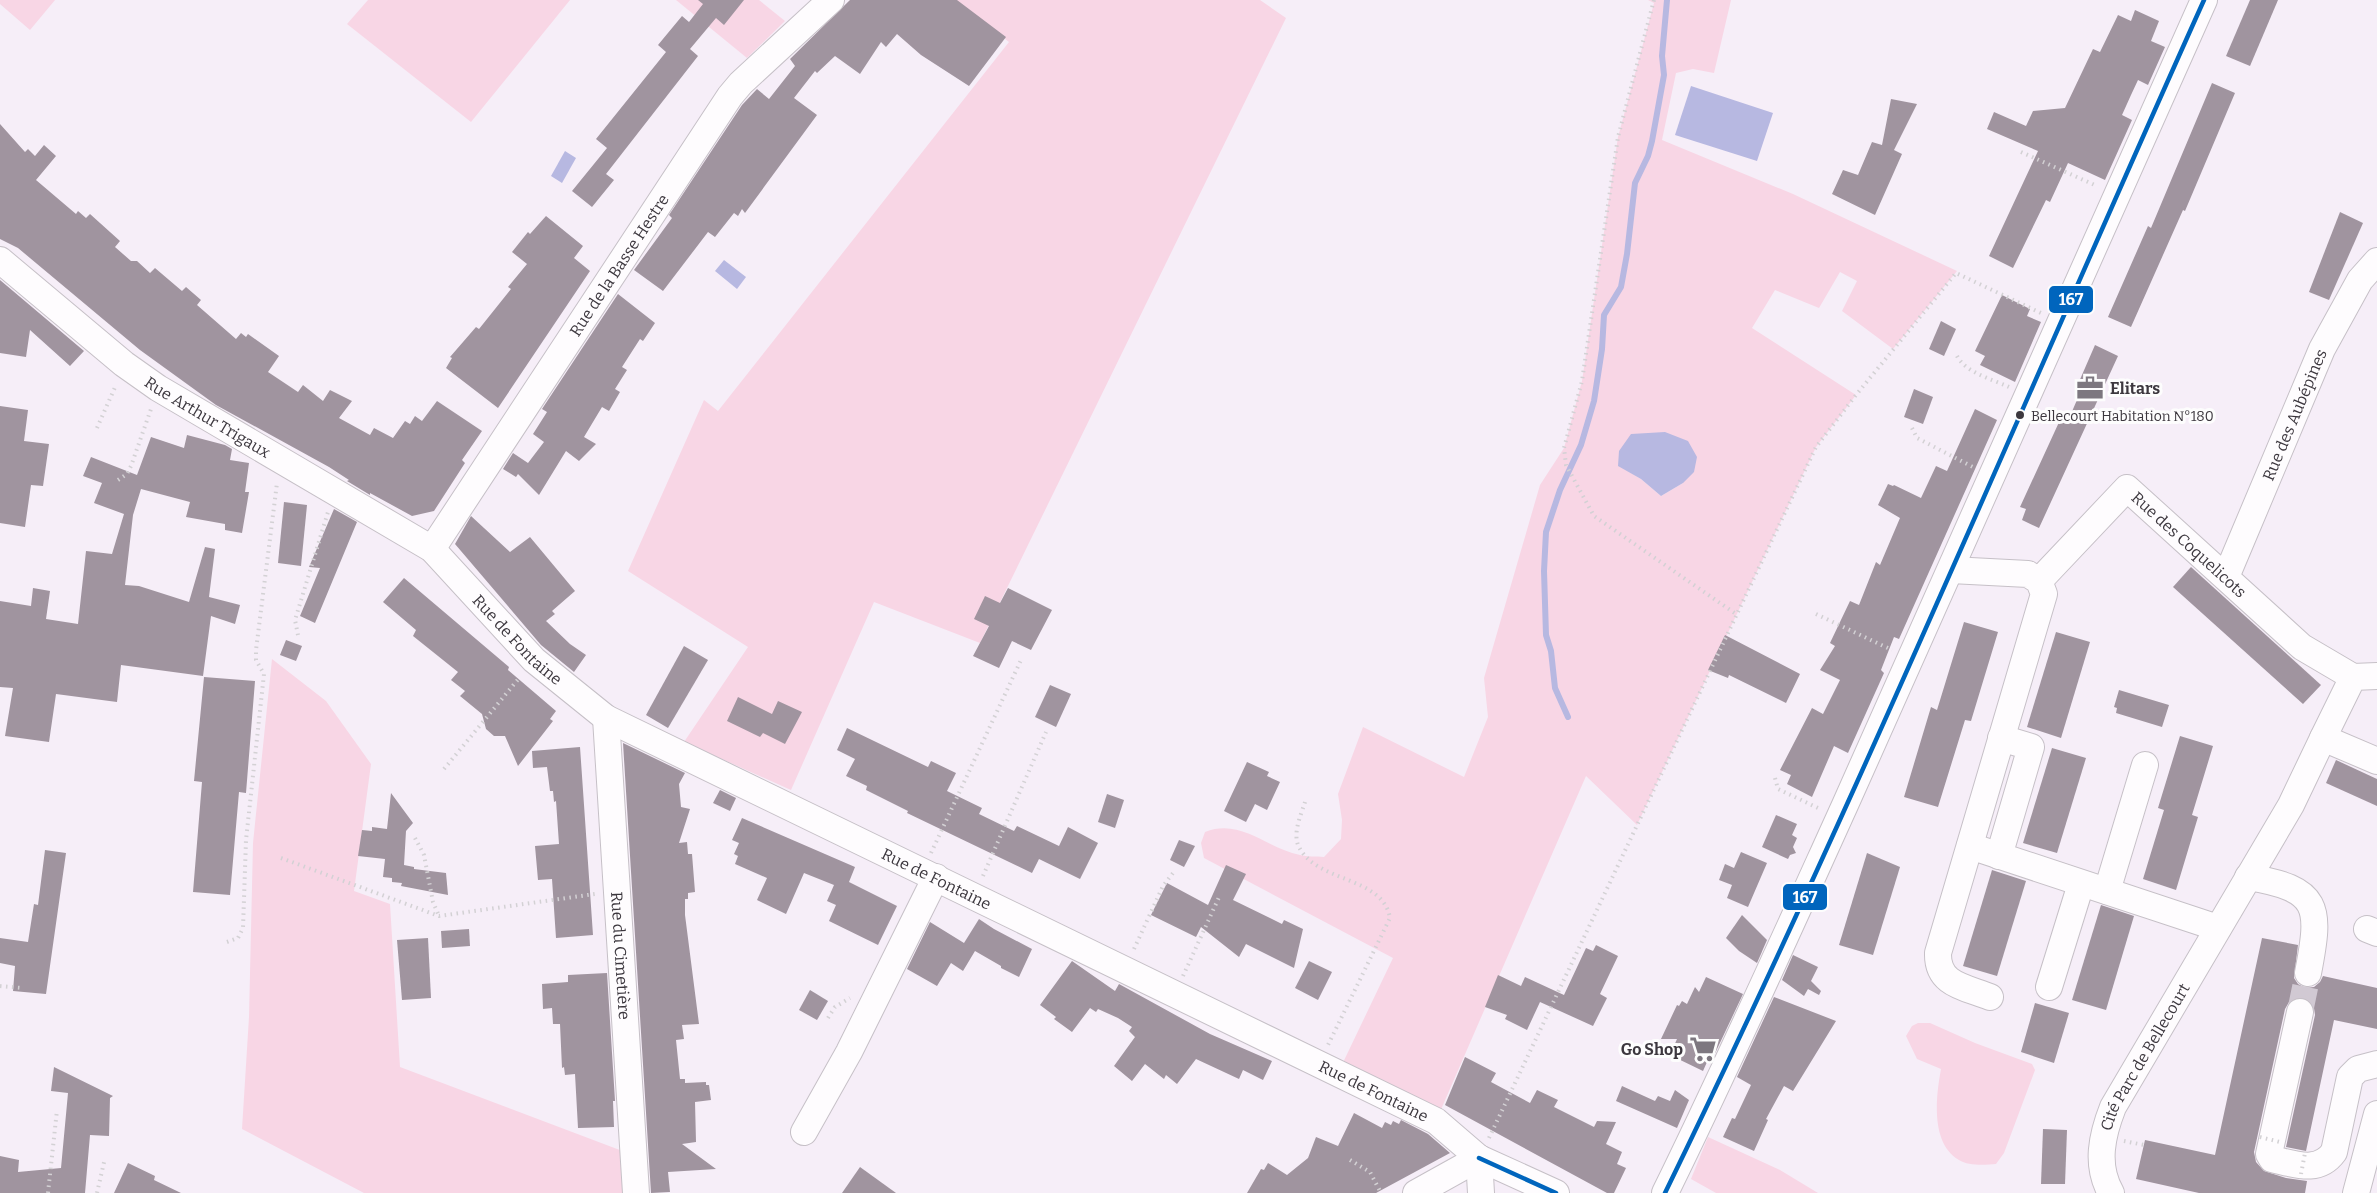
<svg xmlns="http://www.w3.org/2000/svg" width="2377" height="1193" viewBox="0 0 2377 1193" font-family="Bitter,serif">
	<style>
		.green { fill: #f8d6e5; fill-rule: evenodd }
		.water { fill: #b7b8e1 }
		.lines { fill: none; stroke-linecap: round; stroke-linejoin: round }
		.stream { stroke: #b7b8e1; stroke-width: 6 }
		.building { fill: #a0949f }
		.minor-tunnel { stroke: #d1c9d3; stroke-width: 26; stroke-dasharray: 26 13; stroke-linecap: butt }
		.minor-casing { stroke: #c6c0c7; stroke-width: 28 }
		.path { stroke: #d3d1d4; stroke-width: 4; stroke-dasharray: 1.5 4.5; stroke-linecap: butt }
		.minor { stroke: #fefcfe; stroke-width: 26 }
		.path-bridge { stroke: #d3d1d4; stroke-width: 4; stroke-dasharray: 1.5 4.5; stroke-linecap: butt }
		.bus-1-casing { stroke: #fdfdfd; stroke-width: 9 }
		.bus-1 { stroke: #0065bd; stroke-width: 4.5 }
		.bus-dot { fill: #3c373e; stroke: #fdfdfd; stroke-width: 2 }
		.labels { text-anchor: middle; stroke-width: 6; stroke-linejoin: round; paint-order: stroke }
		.bus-label { font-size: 14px; fill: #3c373e; stroke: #fdfdfd; text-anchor: start }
		.street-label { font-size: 16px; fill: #3c373e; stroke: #fdfdfd }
		.poi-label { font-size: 16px; font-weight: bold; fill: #3c373e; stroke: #fdfdfd; text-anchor: start }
		.line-badge { stroke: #fdfdfd; stroke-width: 2 }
		.badge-label { font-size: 16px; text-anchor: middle; font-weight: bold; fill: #fff }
	</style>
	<rect width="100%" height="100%" fill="#f6eef8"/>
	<g class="green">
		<path d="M0,0H55L30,30L0,4Z"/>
		<path d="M368,0H570L471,122L347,24Z"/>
		<path d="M676,0H759L785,21L747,58Z"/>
		<path d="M955,0H1260L1286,18L980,643L874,602L791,790L684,742L748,647L628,571L704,400L718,411L1009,42Z"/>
		<path d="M1648,0H1731L1714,73L1693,69L1676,73L1662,140L1793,194L1957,271L1893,349L1842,311L1857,281L1840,272L1819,308L1775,290L1752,328L1856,395L1816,447L1637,825L1586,776L1436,1121L1338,1073L1393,958L1204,858L1201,843L1205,832C1241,818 1266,848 1300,855C1307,857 1316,856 1324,857L1341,839L1342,820L1338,794L1363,727L1464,777L1488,717L1484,678L1540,485L1564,448L1582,381L1618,137L1654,3ZM1618,465L1683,483L1661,496L1641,479Z"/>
		<path d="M272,659L326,701L371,764L354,891L390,904L400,1067L633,1155L636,1193H364L242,1129L249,1017L253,843Z"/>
		<path d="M1918,1023H1930L1975,1043L2032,1064L2035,1070L2004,1153L1996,1164C1985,1165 1968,1166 1959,1160C1930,1143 1936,1096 1941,1069L1917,1059L1906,1036L1912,1026Z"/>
		<path d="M1708,1137L1780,1170L1818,1193H1716L1691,1179Z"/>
	</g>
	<g class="water">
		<path d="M1691,86L1773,113L1757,161L1675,135Z"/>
		<path d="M565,151L576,158L562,183L551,176Z"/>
		<path d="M724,260L746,277L737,289L715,271Z"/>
		<path d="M1665,432L1688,441L1697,457L1694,472L1683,483L1661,496L1641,479L1618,466L1619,451L1631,434Z"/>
	</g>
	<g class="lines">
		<path class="stream" d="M1568,717L1555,688L1551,651L1546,635L1544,571L1546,532L1560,490L1581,445L1594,401L1602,349L1604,315L1621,287L1627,254L1635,183L1648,156L1652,141L1664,75L1662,56L1667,0"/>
	</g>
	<g class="building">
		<path d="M698,0H744L724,25L716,18L690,49L698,56L606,174L614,180L592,207L572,191L607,148L596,139L666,52L658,45L682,16L689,22L703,4Z"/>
		<path d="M850,0H957L1006,37L969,86L921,55L897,34L886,47L881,42L860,74L835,56L817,73L815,71L794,98L817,115L745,213L742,209L738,216L734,213L715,237L708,232L663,291L634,270L672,218L669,215L742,105L757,89L769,99L795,66L790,59Z"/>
		<path d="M2250,0H2278L2250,66L2226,56Z"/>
		<path d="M2135,10L2159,21L2151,41L2165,47L2148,85L2138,80L2131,95L2122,115L2132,120L2105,180L2068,163L2050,202L2046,200L2013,268L1989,256L2038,151L1987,129L1994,112L2026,126L2033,111L2065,108L2093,49L2100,52L2118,15L2131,21Z"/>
		<path d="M2212,83L2235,93L2185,211L2183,210L2131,327L2108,317L2148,226L2151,228Z"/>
		<path d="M1891,99L1917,104L1894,150L1902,154L1875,215L1832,194L1843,170L1858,175L1872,142L1882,145Z"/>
		<path d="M0,124L25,152L28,149L35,156L44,145L56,156L36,180L76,214L78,211L86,218L90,214L120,241L115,247L131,261H137L150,273L155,268L182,291L186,287L201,300L197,305L236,339L241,333L246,337L248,334L279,356L268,372L298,392L303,385L323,401L330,390L352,401L339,418L370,435L374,428L393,438L405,421L410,424L415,416L422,421L437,401L482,431L462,460L465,463L434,511L412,516L370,493V495L347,481L349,480L329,467L216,405L140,350L18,248L0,239Z"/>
		<path d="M2340,212L2363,223L2329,300L2309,292Z"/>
		<path d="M546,216L583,246L574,258L590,271L498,408L446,368L452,358L450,357L476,327L479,329L511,289L508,287L527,264L512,252L528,232L530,234Z"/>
		<path d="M0,280L84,351L70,366L30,330L26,357L0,353Z"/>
		<path d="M618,294L655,323L643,341L640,339L622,367L627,370L615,389L620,392L609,411L602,407L584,437L596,444L579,461L566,451L539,495L518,474L516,477L503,469L513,453L528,463L544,442L533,434L547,412L542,409Z"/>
		<path d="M2002,295L2030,309L2027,316L2041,322L2015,382L1980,365L1985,356L1975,351Z"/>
		<path d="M1941,321L1956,329L1944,356L1929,349Z"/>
		<path d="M2095,345L2118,356L2039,528L2022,520L2026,509L2020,507L2060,420L2067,423L2080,393L2075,391Z"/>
		<path d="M1914,389L1933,397L1923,424L1904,417Z"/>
		<path d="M0,406L28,410L24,441L49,444L43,486L31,485L25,527L0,523Z"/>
		<path d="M1975,409L1997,420L1899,639L1894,637L1881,670L1884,673L1848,753L1834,746L1812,797L1787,784L1791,775L1780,770L1812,708L1823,714L1840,680L1820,670L1835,646L1830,643L1850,601L1859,605L1876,562L1880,565L1900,518L1878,505L1888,484L1893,486L1894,485L1921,498L1936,466L1947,471Z"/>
		<path d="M187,435L225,445L232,449L230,460L249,463L245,492H249L242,533L225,530V524L186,517L190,502L141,489L133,515L125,585L139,586L189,602L205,547L215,549L209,597L240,605L235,624L211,616L203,676L121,665L117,702L56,694L49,742L5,736L13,688L0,687V601L31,606L33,588L50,591L46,619L78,624L86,551L112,554L124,514L94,503L102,483L83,476L91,457L137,475L151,437L184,448Z"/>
		<path d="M284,502L307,505L301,566L278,563Z"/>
		<path d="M334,509L357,522L315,623L300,616L320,568L309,567Z"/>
		<path d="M471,516L510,552L530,537L575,591L552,611L555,614L546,621L570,644L586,655L574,672L541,645L455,544Z"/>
		<path d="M2191,567L2321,685L2303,704L2173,587Z"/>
		<path d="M404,578L509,667L508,670L556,711L550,719L553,721L518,766L505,736H494L486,729L482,714L460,696L465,691L451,680L458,672L413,636L416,630L383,602Z"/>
		<path d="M1008,588L1052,610L1031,650L1012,641L999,668L973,656L989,626L974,619L985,596L1000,603Z"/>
		<path d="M1964,622L1998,632L1971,721L1965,720L1938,807L1904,797L1931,707L1937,710Z"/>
		<path d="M2056,632L2090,642L2061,738L2027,727Z"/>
		<path d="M1725,635L1800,674L1786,703L1729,675L1728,678L1708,670Z"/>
		<path d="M286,640L302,646L296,661L280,655Z"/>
		<path d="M684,646L708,660L668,728L646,715Z"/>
		<path d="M204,677L255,681L246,793L239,792L230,895L193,892L202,782L194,781Z"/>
		<path d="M1050,685L1071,694L1056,727L1035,717Z"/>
		<path d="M2119,690L2169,705L2162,727L2116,713L2117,708L2114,707Z"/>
		<path d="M738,697L772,714L778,701L802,712L785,744L763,733L760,737L727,721Z"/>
		<path d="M847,728L928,767L931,761L956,773L947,791L982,808L979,814L1014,831L1017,826L1059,846L1068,827L1098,843L1080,879L1039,859L1032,873L907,813L908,811L866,790L867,786L846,776L855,759L837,750Z"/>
		<path d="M2180,736L2213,746L2192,815L2198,817L2176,890L2143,879L2164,810L2158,808Z"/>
		<path d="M623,743L685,773L679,784L681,807L690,809L679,843L687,842L688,854H692L695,892L688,893V899H685V915L699,1024L682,1025L684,1039L676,1040L680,1079H685V1083L706,1082V1085H709L711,1100L695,1102L696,1142L682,1144L716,1169L668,1172L670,1192L651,1193Z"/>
		<path d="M580,747L593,935L556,938L552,879L538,880L535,846L559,844L556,801L554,802L553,791H550L547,767L533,768L532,751Z"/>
		<path d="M2052,748L2086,758L2057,853L2023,843Z"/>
		<path d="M2336,760L2377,779V806L2326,783Z"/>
		<path d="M1247,762L1269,772L1267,776L1280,782L1267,810L1255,804L1246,822L1224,811Z"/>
		<path d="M720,790L736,798L730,811L713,803Z"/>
		<path d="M391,793L413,823L406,831L404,865L414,867V869L446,873L448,895L401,886L402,883L392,882V878L383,877L385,859L358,856L362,830L372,831V827L387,829Z"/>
		<path d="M1107,794L1124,800L1115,828L1098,822Z"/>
		<path d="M1776,815L1797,824L1792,835L1797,838L1793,847L1796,853L1790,855L1788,859L1762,847Z"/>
		<path d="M742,818L855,867L849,882L897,906L878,945L829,921L836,905L827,901L834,885L804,873L786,914L757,900L767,878L735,864L738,856L734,854L739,843L732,840Z"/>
		<path d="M1179,840L1195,846L1184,867L1170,860Z"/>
		<path d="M45,850L66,853L46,994L13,991L15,966L0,963V938L28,942L34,904L38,905Z"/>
		<path d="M1741,852L1767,863L1748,907L1727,898L1732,885L1719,880L1725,864L1734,868Z"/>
		<path d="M1867,853L1900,867L1873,955L1839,945Z"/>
		<path d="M1226,865L1246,874L1233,900L1282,924L1284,920L1303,929L1294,968L1246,944L1239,957L1201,927L1196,937L1151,915L1167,883L1208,905Z"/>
		<path d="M1992,870L2026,881L1997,976L1963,966Z"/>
		<path d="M2101,905L2134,916L2106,1010L2072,1000Z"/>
		<path d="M1742,915L1767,940L1757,963L1739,951L1726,938Z"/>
		<path d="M979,919L994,929L1032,949L1019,977L1001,968V966L975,951L963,971L951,963L937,986L907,969L930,922L964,943Z"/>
		<path d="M469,929L470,946L442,948L441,931Z"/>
		<path d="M428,938L431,998L402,1000L397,940Z"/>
		<path d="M2262,938L2298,945L2294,978L2298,984L2305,988L2314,987L2320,982L2323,976L2377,988V1029L2334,1020L2306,1151L2286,1147L2315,1015L2314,1008L2310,1001L2303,997L2296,998L2289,1002L2285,1009L2254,1152L2256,1162L2264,1171L2286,1178L2307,1181L2305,1193H2199L2136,1179L2145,1140L2215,1155Z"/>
		<path d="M1596,945L1618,956L1600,994L1607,998L1593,1026L1540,1002L1527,1030L1505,1019L1507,1015L1485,1007L1498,975L1521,986L1525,977L1564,995L1586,948L1593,951Z"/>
		<path d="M1793,955L1818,967L1811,981L1821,991L1819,995L1808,989L1804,996L1782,980Z"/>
		<path d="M1072,961L1115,991L1119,984L1210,1034L1272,1061L1263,1080L1243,1070L1239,1079L1196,1059L1177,1084L1166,1075L1164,1079L1145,1064L1132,1081L1114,1066L1135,1037L1129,1031L1132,1027L1118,1018L1098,1009L1096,1012L1090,1008L1072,1032L1054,1019L1056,1017L1040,1005Z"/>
		<path d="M1309,961L1332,972L1318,1000L1295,988Z"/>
		<path d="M607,973L615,1101H613L614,1127L578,1128L575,1074L565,1075L564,1067L562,1068L560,1024H553L552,1008L543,1009L542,984L568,982V975Z"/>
		<path d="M1706,977L1743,994L1710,1064L1707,1062L1703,1071L1670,1055L1677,1039H1661L1677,1005L1679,1006L1682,1001L1687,1004L1695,987L1699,992Z"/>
		<path d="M810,990L828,1001L817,1020L799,1010Z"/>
		<path d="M1774,997L1836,1021L1793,1091L1784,1086L1766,1119L1768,1120L1754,1151L1723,1137L1732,1118L1735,1119L1751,1085L1737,1077Z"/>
		<path d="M2035,1003L2069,1013L2054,1063L2021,1052Z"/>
		<path d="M1465,1057L1496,1073L1491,1082L1530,1103L1537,1090L1558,1100L1554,1107L1594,1127L1597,1121L1616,1122L1606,1144L1622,1152L1617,1164L1626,1168L1614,1193H1607L1445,1105Z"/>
		<path d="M54,1067L113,1096L110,1098L109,1136L90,1135L85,1193H0V1156L19,1160L18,1172L61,1168L68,1093L51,1091Z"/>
		<path d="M1622,1086L1655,1101L1658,1096L1670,1101L1675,1090L1689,1100L1677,1128L1616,1101Z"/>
		<path d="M1354,1113L1382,1128L1385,1122L1391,1125L1393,1121L1399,1124L1401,1120L1428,1134L1450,1153L1376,1193H1247L1261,1169L1264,1170L1268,1163L1287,1175L1308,1158L1316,1137L1338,1146Z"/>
		<path d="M2043,1129L2067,1130L2065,1184H2041Z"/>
		<path d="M128,1163L155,1176L154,1180L181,1193H114Z"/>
		<path d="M860,1167L896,1193H842Z"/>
	</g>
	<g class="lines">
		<path class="minor-tunnel" d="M2300,1012L2308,973"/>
		<defs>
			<g id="minor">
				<path id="s1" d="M0,260L124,364L158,388L432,549L534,660L606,718L1436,1121L1479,1158L1556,1193"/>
				<path id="s2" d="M432,549L730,96L741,83L831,0"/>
				<path d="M1951,570L2028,574L2039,581L2044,594L1938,953C1937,985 1965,987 1990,997"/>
				<path id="s3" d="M2226,577L2322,349L2360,280L2377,261"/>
				<path id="s4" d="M2039,581L2127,488L2302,647L2353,677"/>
				<path d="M2377,676L2353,677L2323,738L2377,761"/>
				<path id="s5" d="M606,718L636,1193"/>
				<path d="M1970,846L2218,928"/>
				<path d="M1999,856L2031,747L2001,738"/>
				<path d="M2248,877C2320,889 2321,906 2308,973"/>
				<path d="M2107,891L2145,765"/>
				<path d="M2367,929L2377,933"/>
				<path d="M2049,987L2081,884"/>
				<path d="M2300,1012L2269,1154L2272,1159C2295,1164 2318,1174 2334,1152L2350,1077L2358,1069L2377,1064"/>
				<path d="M804,1132L849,1052L936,877"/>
				<path d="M1479,1158L1481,1193"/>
				<path d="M1416,1193L1479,1158"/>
				<path d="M1665,1193C1728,1065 1786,935 1845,805C1966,537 2083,268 2204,0"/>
				<path id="s6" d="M2111,1193C2095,1165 2102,1135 2113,1107L2291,805L2323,738"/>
				<path d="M2356,1193L2377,1114"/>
			</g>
		</defs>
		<use href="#minor" class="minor-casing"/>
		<g class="path">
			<path d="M1654,0L1618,137L1582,381L1564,448L1566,465L1594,516L1736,614"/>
			<path d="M2021,152L2097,186"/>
			<path d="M1957,356C1966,373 1992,379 2009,387"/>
			<path d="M97,428L116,385"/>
			<path d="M1912,428L1917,438L1973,467"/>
			<path d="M118,480L127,474L131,466L151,409"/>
			<path d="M1816,614L1892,650"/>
			<path d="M298,635L295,620L328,512"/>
			<path d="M444,769L520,677"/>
			<path d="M1775,778L1778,789L1818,808"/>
			<path d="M1305,802C1301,815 1292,834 1299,847C1317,883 1383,876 1390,918L1328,1045"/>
			<path d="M415,838L424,855L433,902L439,916"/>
			<path d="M931,853L1021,660"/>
			<path d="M281,858L439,916L595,894"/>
			<path d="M983,876L1046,732"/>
			<path d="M227,942L238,938L243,928L246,840L264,674L256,660V650L277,483"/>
			<path d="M1134,949L1163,886L1173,873"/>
			<path d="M1183,976L1220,895"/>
			<path d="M0,986L22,988"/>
			<path d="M828,1018L835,1007L850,998"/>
			<path d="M1489,1138L1816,447L1856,395L1956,273L2041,313"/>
			<path d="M2124,1141L2144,1145"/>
			<path d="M1350,1160L1370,1172L1381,1193"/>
			<path d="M48,1193L57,1110"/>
			<path d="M97,1193L105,1158"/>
		</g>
		<use href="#minor" class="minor"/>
		<g class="path-bridge">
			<path d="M2260,1137L2280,1142"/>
			<path d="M2301,1174L2305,1153"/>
		</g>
		<defs>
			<g id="bus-1">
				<path d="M1479,1158L1556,1193"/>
				<path d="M1665,1193C1856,801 2025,398 2204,0"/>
			</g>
		</defs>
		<use href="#bus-1" class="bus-1-casing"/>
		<use href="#bus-1" class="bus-1"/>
	</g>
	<defs>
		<symbol id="office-bare" viewBox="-9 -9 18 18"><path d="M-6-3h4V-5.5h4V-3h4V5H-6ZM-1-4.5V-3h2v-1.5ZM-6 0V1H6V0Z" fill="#7d777f" stroke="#fdfdfd" stroke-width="2.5" paint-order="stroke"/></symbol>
		<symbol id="supermarket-bare" viewBox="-9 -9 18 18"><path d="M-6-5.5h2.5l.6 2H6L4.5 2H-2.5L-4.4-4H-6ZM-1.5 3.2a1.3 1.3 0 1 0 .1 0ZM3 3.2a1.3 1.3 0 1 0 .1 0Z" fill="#7d777f" stroke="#fdfdfd" stroke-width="2.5" paint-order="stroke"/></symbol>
	</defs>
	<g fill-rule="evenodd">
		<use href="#office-bare" x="2071" y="369" width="38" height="38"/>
		<use href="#supermarket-bare" x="1684" y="1030" width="38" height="38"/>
	</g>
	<circle class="bus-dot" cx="2020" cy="415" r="5"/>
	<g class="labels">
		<g class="bus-label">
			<text x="2031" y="421">Bellecourt Habitation N°180</text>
		</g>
		<g class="street-label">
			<text dy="6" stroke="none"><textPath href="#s2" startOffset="340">Rue de la Basse Hestre</textPath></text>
			<text dy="6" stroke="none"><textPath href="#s3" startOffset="176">Rue des Aubépines</textPath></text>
			<text dy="6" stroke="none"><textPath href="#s1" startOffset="261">Rue Arthur Trigaux</textPath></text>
			<text dy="6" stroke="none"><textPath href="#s4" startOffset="212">Rue des Coquelicots</textPath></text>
			<text dy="6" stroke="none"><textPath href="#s1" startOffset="646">Rue de Fontaine</textPath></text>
			<text dy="6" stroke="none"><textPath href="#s1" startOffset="1132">Rue de Fontaine</textPath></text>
			<text dy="6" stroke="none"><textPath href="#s5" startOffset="238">Rue du Cimetière</textPath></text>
			<text dy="6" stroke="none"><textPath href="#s6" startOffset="148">Cité Parc de Bellecourt</textPath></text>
			<text dy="6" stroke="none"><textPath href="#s1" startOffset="1618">Rue de Fontaine</textPath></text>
		</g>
		<g class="poi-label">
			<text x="2110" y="394">Elitars</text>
			<text x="1683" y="1055" text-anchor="end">Go Shop</text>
		</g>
	</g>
	<g class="line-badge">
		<rect x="2048" y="285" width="46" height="29" rx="6" fill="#0065bd"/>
		<rect x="1782" y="883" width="46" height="28" rx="6" fill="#0065bd"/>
	</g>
	<g class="badge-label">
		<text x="2071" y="305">167</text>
		<text x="1805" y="903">167</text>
	</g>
</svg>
